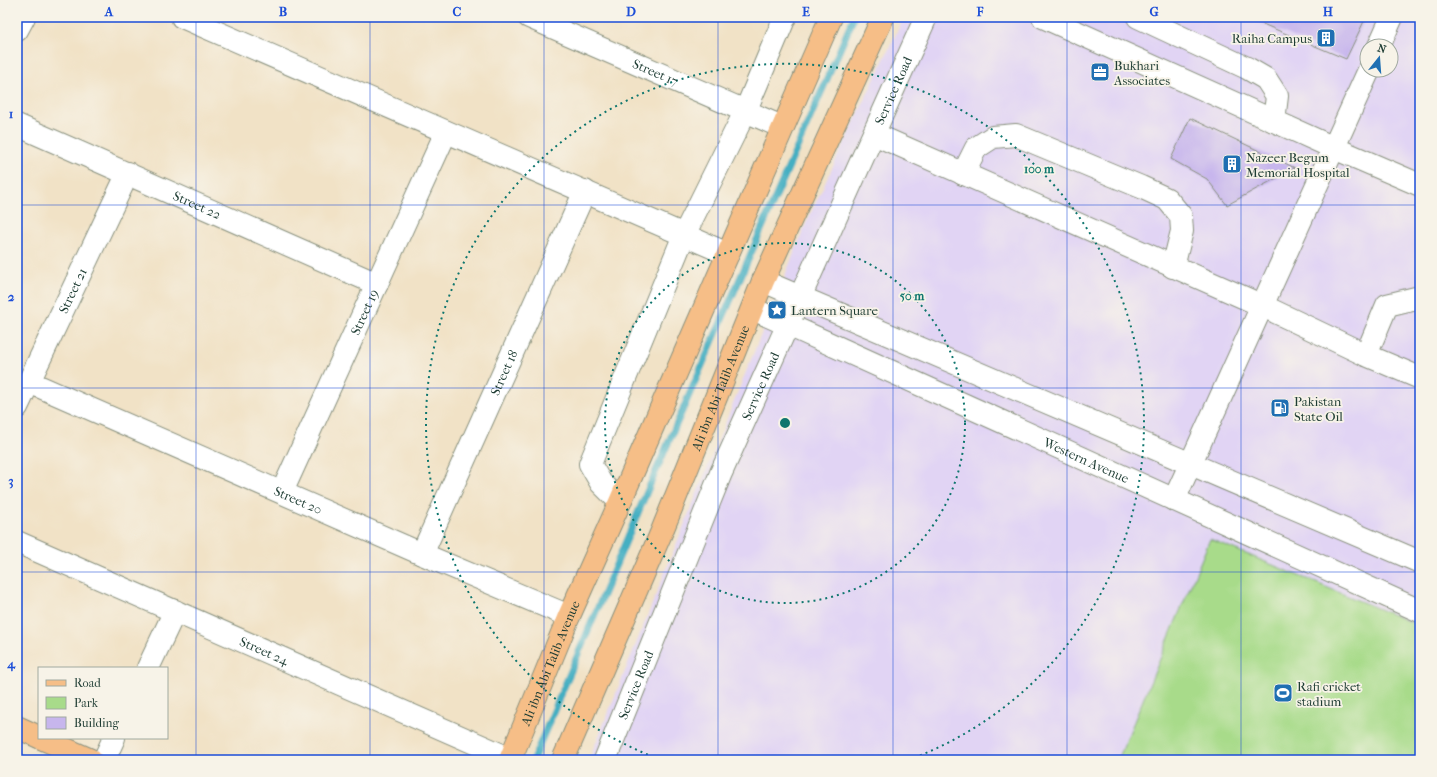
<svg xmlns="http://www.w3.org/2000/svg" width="1437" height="777" viewBox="0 0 1437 777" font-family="'IM FELL French Canon',serif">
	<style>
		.built { fill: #e1d4f4; fill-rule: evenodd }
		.green { fill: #a8db8a; stroke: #648c5f }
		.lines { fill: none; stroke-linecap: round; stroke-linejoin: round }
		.stream { stroke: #44afc2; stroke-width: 7 }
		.building { fill: #c7b6ed }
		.minor-casing { stroke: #88907d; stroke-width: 24 }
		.major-casing { stroke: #88907d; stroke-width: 24 }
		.minor { stroke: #fff; stroke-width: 22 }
		.major { stroke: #f6be87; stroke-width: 22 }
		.grid { fill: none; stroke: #1d4ed8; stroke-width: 1; stroke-opacity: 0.55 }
		.ring { fill: none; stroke: #0f766e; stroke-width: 2; stroke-dasharray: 2 4 }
		.labels { text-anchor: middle; stroke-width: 3.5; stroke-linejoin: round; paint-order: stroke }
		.poi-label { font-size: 13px; fill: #1f3d34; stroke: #f7f3e8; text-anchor: start }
		.street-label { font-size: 13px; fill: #1f3d34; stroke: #f7f3e8 }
		.centre { fill: #0f766e; stroke: #f7f3e8; stroke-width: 2 }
		.ring-label { font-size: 12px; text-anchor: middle; font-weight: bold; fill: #0f766e; stroke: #f7f3e8; stroke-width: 3.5; stroke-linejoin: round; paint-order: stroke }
		.neatline { fill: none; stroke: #1d4ed8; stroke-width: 1.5 }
		.grid-label { font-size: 13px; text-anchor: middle; font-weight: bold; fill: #1d4ed8 }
	</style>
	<rect width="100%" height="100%" fill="#f7f3e8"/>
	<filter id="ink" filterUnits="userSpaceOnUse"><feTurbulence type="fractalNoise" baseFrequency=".025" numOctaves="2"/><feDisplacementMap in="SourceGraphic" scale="8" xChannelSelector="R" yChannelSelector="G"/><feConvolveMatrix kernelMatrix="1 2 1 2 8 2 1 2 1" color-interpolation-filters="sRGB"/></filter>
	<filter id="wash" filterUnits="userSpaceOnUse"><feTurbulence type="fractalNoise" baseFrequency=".012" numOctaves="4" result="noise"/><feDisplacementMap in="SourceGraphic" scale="16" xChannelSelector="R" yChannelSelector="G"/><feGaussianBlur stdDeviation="0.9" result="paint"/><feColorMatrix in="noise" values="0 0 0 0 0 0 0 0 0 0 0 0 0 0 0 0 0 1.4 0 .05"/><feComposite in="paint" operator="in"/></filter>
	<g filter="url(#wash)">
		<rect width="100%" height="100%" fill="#f1e2c6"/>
		<path class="built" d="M904,17H1420V760H589L807,221ZM1367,46H1391V70H1367Z"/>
		<path class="green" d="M1210,539L1420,626V760H1118Z"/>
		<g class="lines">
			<g class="stream">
				<path d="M17,756L26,760"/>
				<path d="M533,760L646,494L854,17"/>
			</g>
		</g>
		<g id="blocks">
			<g class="building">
				<path d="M1246,17H1366L1346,59Z"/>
				<path d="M1190,118L1295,168L1227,205L1207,179L1171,159Z"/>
			</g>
		</g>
	</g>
	<g filter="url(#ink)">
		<use href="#blocks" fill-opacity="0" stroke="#88907d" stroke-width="1"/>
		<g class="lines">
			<defs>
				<g id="minor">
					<path d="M182,17L728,254"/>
					<path id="s1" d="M529,17L782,127"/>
					<path d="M1043,17L1334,148L1420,185"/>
					<path d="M1138,17L1247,68L1266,79L1277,96L1274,121"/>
					<path d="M17,30L24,17"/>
					<path d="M1379,46L1392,17"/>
					<path id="s2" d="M17,125L377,284"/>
					<path d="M874,134L1263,306L1366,355L1420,378"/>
					<path d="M963,174L976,148L993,137L1016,135L1141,187L1167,199L1181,216L1182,231L1173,267"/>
					<path d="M763,281L1420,562"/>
					<path id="s3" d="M753,309L1420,611"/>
					<path d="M1366,355L1387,305L1420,297"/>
					<path id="s4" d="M29,382L422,554L569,616"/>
					<path id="s5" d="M17,407L128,173"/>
					<path id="s6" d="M282,492L446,132"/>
					<path d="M1174,500L1369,70"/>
					<path d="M620,502L601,483L590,464L684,235L745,112L785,17"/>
					<path id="s7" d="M17,542L511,759"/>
					<path id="s8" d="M422,554L585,191"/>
					<path d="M148,668L175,611"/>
					<path d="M104,760L114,738"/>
					<path id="s9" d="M605,760L721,473L926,17"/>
				</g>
				<g id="major">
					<path d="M17,727L39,737"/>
					<path d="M41,738L91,760"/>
					<path id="s10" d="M510,760L569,616L620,502L831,17"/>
					<path id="s11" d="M563,760L662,531L763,281L883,17"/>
				</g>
			</defs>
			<use href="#minor" class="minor-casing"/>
			<use href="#major" class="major-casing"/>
			<use href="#minor" class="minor"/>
			<use href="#major" class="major"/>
		</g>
	</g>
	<path class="grid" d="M196,17V760M370,17V760M544,17V760M718,17V760M893,17V760M1067,17V760M1241,17V760M17,205H1420M17,388H1420M17,572H1420"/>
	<g class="ring">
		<circle cx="785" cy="423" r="180"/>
		<path d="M659 759A359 359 0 1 1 911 759"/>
	</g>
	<defs>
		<symbol id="building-square" viewBox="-11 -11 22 22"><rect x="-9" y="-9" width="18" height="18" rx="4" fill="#1f6fb2" stroke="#f7f3e8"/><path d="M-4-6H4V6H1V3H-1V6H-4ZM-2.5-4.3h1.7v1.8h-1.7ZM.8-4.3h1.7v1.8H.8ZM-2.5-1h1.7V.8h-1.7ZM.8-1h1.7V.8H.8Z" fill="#fff"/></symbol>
		<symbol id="office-square" viewBox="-11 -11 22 22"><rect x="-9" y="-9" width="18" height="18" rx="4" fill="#1f6fb2" stroke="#f7f3e8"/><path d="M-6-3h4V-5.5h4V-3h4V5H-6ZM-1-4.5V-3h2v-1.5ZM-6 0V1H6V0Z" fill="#fff"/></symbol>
		<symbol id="sight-square" viewBox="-11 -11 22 22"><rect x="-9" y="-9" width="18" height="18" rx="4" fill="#1f6fb2" stroke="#f7f3e8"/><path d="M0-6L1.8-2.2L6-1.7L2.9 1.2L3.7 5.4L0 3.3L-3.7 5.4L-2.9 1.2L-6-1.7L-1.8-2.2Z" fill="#fff"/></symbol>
		<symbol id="fuel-square" viewBox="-11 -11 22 22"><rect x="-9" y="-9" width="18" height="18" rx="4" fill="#1f6fb2" stroke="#f7f3e8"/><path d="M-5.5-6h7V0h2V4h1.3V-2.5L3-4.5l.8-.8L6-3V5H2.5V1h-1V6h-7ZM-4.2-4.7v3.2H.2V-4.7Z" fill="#fff"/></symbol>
		<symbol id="stadium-square" viewBox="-11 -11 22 22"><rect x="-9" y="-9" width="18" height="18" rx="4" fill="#1f6fb2" stroke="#f7f3e8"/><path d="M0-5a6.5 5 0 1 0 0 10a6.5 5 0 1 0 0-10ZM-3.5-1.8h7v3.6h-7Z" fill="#fff"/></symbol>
	</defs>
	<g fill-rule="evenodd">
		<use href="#building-square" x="1315" y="27" width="22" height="22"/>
		<use href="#office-square" x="1089" y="61" width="22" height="22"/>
		<use href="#building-square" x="1221" y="153" width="22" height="22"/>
		<use href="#sight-square" x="766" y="299" width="22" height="22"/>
		<use href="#fuel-square" x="1269" y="397" width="22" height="22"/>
		<use href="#stadium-square" x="1272" y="682" width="22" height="22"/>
	</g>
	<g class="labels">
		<g class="poi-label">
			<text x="1312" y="43" text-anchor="end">Raiha Campus</text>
			<text x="1114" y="70">Bukhari<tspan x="1114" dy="15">Associates</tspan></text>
			<text x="1246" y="162">Nazeer Begum<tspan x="1246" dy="15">Memorial Hospital</tspan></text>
			<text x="791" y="315">Lantern Square</text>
			<text x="1294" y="406">Pakistan<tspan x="1294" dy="15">State Oil</tspan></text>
			<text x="1297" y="691">Rafi cricket<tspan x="1297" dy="15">stadium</tspan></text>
		</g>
		<g class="street-label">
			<text dy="5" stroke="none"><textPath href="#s1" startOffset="138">Street 17</textPath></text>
			<text dy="5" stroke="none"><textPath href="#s9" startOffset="729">Service Road</textPath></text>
			<text dy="5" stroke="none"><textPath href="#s2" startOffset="197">Street 22</textPath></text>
			<text dy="5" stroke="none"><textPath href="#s5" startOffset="129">Street 21</textPath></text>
			<text dy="5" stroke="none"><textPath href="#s6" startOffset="198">Street 19</textPath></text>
			<text dy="5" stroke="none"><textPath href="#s8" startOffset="199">Street 18</textPath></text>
			<text dy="5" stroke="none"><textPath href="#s9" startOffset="405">Service Road</textPath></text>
			<text dy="5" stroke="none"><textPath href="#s11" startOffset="404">Ali ibn Abi Talib Avenue</textPath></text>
			<text dy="5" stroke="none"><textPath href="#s3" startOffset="366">Western Avenue</textPath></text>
			<text dy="5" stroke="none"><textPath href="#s4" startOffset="294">Street 20</textPath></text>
			<text dy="5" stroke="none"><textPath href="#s7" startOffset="270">Street 24</textPath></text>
			<text dy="5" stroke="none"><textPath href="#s10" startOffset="105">Ali ibn Abi Talib Avenue</textPath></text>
			<text dy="5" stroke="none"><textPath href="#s9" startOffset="81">Service Road</textPath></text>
		</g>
	</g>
	<circle cx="785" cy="423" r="6" class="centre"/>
	<g class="ring-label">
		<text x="1039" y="173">100 m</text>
		<text x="912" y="300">50 m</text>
	</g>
	<rect width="1437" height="777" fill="none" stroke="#f7f3e8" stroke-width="44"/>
	<rect x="38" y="667" width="130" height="72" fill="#f7f3e8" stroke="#a1aaa0"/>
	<rect x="46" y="680" width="20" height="6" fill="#f6be87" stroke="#a1aaa0"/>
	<text x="74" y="687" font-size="12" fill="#1f3d34">Road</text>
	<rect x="46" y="697" width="20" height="12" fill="#a8db8a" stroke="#a1aaa0"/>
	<text x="74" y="707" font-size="12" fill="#1f3d34">Park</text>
	<rect x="46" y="717" width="20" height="12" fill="#c7b6ed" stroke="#a1aaa0"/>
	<text x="74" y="727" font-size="12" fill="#1f3d34">Building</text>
	<g transform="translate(1379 58) rotate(17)"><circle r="19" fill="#f7f3e8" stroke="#a1aaa0"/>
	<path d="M0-3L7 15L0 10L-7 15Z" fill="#1f6fb2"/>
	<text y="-6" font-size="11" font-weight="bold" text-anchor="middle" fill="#1f3d34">N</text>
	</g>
	<rect x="22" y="22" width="1393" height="733" class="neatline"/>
	<g class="grid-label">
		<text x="109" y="16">A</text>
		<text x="283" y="16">B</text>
		<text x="457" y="16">C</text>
		<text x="631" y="16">D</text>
		<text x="806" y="16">E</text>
		<text x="980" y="16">F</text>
		<text x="1154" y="16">G</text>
		<text x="1328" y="16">H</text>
		<text x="11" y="118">1</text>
		<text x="11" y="301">2</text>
		<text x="11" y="485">3</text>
		<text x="11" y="668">4</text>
	</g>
</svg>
